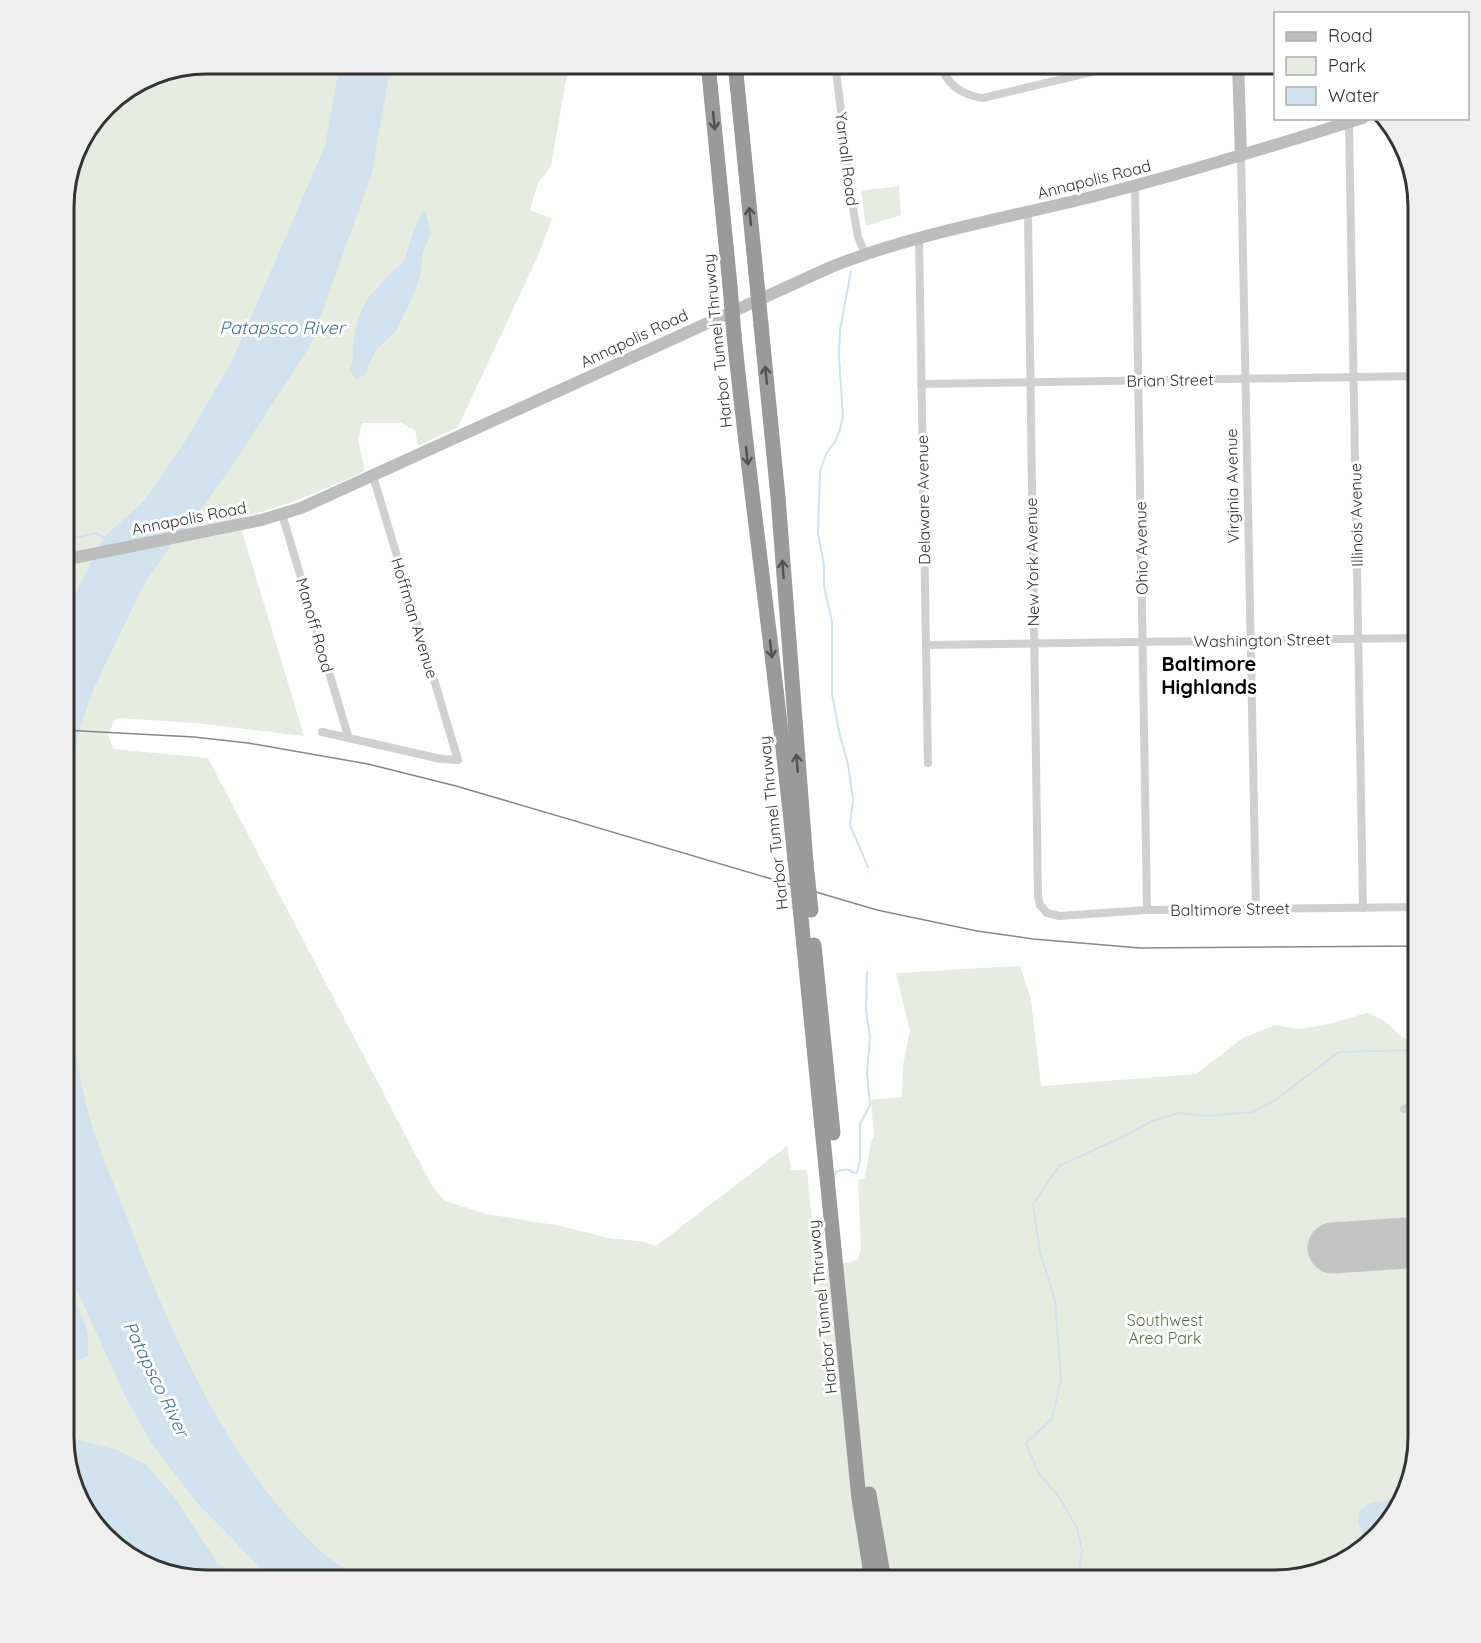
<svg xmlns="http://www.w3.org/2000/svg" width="1481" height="1643" viewBox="0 0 1481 1643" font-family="Quicksand,sans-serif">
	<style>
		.green { fill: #e6ecdf }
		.water { fill: #cfe2ee }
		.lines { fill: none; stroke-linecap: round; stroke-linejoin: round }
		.stream { stroke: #cfe2ee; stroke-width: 2 }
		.runway { stroke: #c4c4c4; stroke-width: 51 }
		.street { stroke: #d0d0d0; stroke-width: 8 }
		.secondary { stroke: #bdbdbd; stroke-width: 12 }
		.highway { stroke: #9a9a9a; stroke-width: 15 }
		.tram { stroke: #888; stroke-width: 1.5 }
		.highway-bridge { stroke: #9a9a9a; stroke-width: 15 }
		.oneway { stroke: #525252 }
		.labels { text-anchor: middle; stroke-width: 6; stroke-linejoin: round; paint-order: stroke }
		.street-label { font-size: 16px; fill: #333; stroke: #fff }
		.park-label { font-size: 16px; fill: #56703f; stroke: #fff }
		.water-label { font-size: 18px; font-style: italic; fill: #3f7597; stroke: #fff }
		.quarter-label { font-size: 20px; font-weight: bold; fill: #000; stroke: #fff }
		.rim { fill: none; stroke: #333; stroke-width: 3 }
	</style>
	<rect width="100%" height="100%" fill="#fff"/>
	<g class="green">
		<path d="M207,63H569L551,166L538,183L530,210L552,219L537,258L458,427L418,446L415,430L401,423H362L358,440L365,471C323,490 283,508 238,518L304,736L196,723L118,718L115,720L108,734L113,749L208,758L432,1186L445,1201L487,1214L561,1226L608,1238L645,1242L656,1246L787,1146L791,1170H807L816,1260L825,1268L858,1260L861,1249L858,1180L865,1178L871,1142L874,1137L871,1100L902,1097L903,1065L910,1031L896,973L1020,966L1031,999L1041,1086L1196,1074L1243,1038L1275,1025L1300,1029L1325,1025L1367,1013L1383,1020L1402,1037L1418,1040V1436L1403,1500L1362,1550L1321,1572L1274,1580H207L143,1565L93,1524L71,1483L63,1436V197L78,144L112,99L152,74Z"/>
		<path d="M899,186L901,215L866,226L861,191Z"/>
	</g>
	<g class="water">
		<path d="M340,63H391L372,173L310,346L230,469L201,509L166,552L144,584L93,690L78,735L63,807V618L104,537L144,501L183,445L232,361L325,146Z"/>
		<path d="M425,210L431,233L423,252L420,277L414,294L396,331L377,349L369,364L365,375L356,379C346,367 353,368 353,354C353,336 358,313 369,297C374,290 380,286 384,280C389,272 399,269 404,260C410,248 416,216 425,210Z"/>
		<path d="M63,975C70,1017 76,1059 85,1100C94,1140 112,1178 126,1215C169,1330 226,1461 316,1547C329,1560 349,1571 365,1580H278L260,1567L198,1504L152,1444L126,1398L77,1290C73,1304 82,1313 86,1327C89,1336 88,1346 88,1356L74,1362L63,1358V1312L67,1310L65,1298L70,1275L63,1259Z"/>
		<path d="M63,1436L117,1450L145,1464L173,1495L218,1564L250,1580H207L143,1565L93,1524L71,1483Z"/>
		<path d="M1404,1497L1403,1500L1367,1544L1358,1523L1359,1511L1370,1503Z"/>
	</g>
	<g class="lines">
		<g class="stream">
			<path d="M851,271L840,330L839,358L843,416L840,429L836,440L826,454L820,472L818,532L824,566V586L832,622V694L840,736L848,764L853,800L850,825L868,867"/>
			<path d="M63,541L95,533L106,538"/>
			<path d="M834,1178L836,1172C843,1169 848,1168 854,1173H857L860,1160V1124L870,1105L867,1073L870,1037L866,1010L867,972"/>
			<path d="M889,1572L896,1580"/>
			<path d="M1082,1580L1078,1576L1082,1551L1077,1528L1061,1500L1038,1472L1026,1443L1052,1419L1061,1379L1055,1300L1040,1253L1033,1204L1059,1166L1124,1136L1152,1121L1179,1113L1209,1116L1252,1112L1274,1101L1339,1052L1418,1050"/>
		</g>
		<path class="runway" d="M1333,1248L1406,1243"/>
		<g class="street">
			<path d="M835,63L854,214L858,237L865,253"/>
			<path d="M940,63C946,84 962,95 983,98L1129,63"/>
			<path d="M1349,123L1363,908"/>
			<path d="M1241,156L1256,909"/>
			<path d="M1135,186L1147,910"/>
			<path d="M1028,213L1038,897L1040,905L1047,913L1059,916L1147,910L1418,907"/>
			<path d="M919,237L928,763"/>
			<path d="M921,384L1418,376"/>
			<path d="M282,514L348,736"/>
			<path d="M926,645L1418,638"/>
			<path d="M322,732L441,759L458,760L373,476"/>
			<path d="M1404,1109L1418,1104"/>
		</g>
		<g class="secondary">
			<path d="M1238,63L1241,156"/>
			<path d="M63,560L261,520L301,508L831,267C914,234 1001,219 1087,198C1180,175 1271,146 1363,118"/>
		</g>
		<g class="highway">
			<path d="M708,63L730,286"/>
			<path d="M735,63L756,274"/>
			<path d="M761,325L778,497L806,863"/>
			<path d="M734,335C752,510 778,685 795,860"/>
			<path d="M800,907L859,1499L872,1580"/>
			<path d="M814,945L833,1133"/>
			<path d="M869,1494L884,1580"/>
		</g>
		<path class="tram" d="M63,730L194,737L248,743L368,764L456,786L877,910L977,931L1033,939L1140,948L1418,946"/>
		<g class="highway-bridge">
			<path d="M756,274L761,325"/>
			<path d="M730,286L734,335"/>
			<path d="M795,860L800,907"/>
			<path d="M806,863L811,910"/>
		</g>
	</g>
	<defs><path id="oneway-shaft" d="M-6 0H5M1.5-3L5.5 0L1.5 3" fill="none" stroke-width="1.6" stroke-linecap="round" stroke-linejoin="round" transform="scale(1.5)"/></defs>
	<g class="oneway">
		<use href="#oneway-shaft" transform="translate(714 121) rotate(84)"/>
		<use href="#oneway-shaft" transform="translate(750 216) rotate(-96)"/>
		<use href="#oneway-shaft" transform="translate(766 375) rotate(-96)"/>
		<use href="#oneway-shaft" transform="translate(747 456) rotate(84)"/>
		<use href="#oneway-shaft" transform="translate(783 569) rotate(-94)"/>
		<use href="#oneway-shaft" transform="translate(771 649) rotate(83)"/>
		<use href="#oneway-shaft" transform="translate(797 763) rotate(-95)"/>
	</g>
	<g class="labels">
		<g class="street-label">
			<text transform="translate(847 159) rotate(83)" y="6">Yarnall Road</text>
			<text transform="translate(1094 179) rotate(-14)" y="6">Annapolis Road</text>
			<text transform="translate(634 338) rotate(-25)" y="6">Annapolis Road</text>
			<text transform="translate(717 341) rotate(-96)" y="6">Harbor Tunnel Thruway</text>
			<text transform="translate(1170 380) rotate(-1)" y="6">Brian Street</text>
			<text transform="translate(1232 486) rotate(-91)" y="6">Virginia Avenue</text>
			<text transform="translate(923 500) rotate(-91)" y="6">Delaware Avenue</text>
			<text transform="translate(1356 515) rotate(-91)" y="6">Illinois Avenue</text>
			<text transform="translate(189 518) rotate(-11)" y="6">Annapolis Road</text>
			<text transform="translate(1141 548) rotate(-91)" y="6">Ohio Avenue</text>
			<text transform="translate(1032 562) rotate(-91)" y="6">New York Avenue</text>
			<text transform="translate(415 618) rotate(73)" y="6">Hoffman Avenue</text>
			<text transform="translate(315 625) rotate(74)" y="6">Manoff Road</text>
			<text transform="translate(1262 640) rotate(-1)" y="6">Washington Street</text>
			<text transform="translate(773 823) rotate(-96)" y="6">Harbor Tunnel Thruway</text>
			<text transform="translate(1230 909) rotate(-1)" y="6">Baltimore Street</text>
			<text transform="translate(822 1307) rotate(-96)" y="6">Harbor Tunnel Thruway</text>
		</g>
		<g class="park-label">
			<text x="1165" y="1326">Southwest<tspan x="1165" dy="18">Area Park</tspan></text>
		</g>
		<g class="water-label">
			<text x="282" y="334">Patapsco River</text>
			<text transform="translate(156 1379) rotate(64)" y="6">Patapsco River</text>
		</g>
		<g class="quarter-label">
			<text x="1209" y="671">Baltimore<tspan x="1209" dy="23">Highlands</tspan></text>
		</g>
	</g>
	<path d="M0 0H1481V1643H0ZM207 74H1275A133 133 0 0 1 1408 207V1437A133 133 0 0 1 1275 1570H207A133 133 0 0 1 74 1437V207A133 133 0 0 1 207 74Z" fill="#efefef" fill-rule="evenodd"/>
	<path class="rim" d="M207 74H1275A133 133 0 0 1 1408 207V1437A133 133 0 0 1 1275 1570H207A133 133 0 0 1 74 1437V207A133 133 0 0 1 207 74Z"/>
	<rect x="1274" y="12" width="195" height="108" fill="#ffffff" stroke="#adadad" stroke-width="1.5"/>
	<rect x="1286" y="32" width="30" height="9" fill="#bdbdbd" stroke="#adadad" stroke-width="1.5"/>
	<text x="1328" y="42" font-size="18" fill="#333333">Road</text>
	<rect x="1286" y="57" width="30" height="18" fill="#e6ecdf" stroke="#adadad" stroke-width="1.5"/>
	<text x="1328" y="72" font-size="18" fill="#333333">Park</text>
	<rect x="1286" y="87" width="30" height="18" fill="#cfe2ee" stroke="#adadad" stroke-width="1.5"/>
	<text x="1328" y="102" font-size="18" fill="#333333">Water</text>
</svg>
